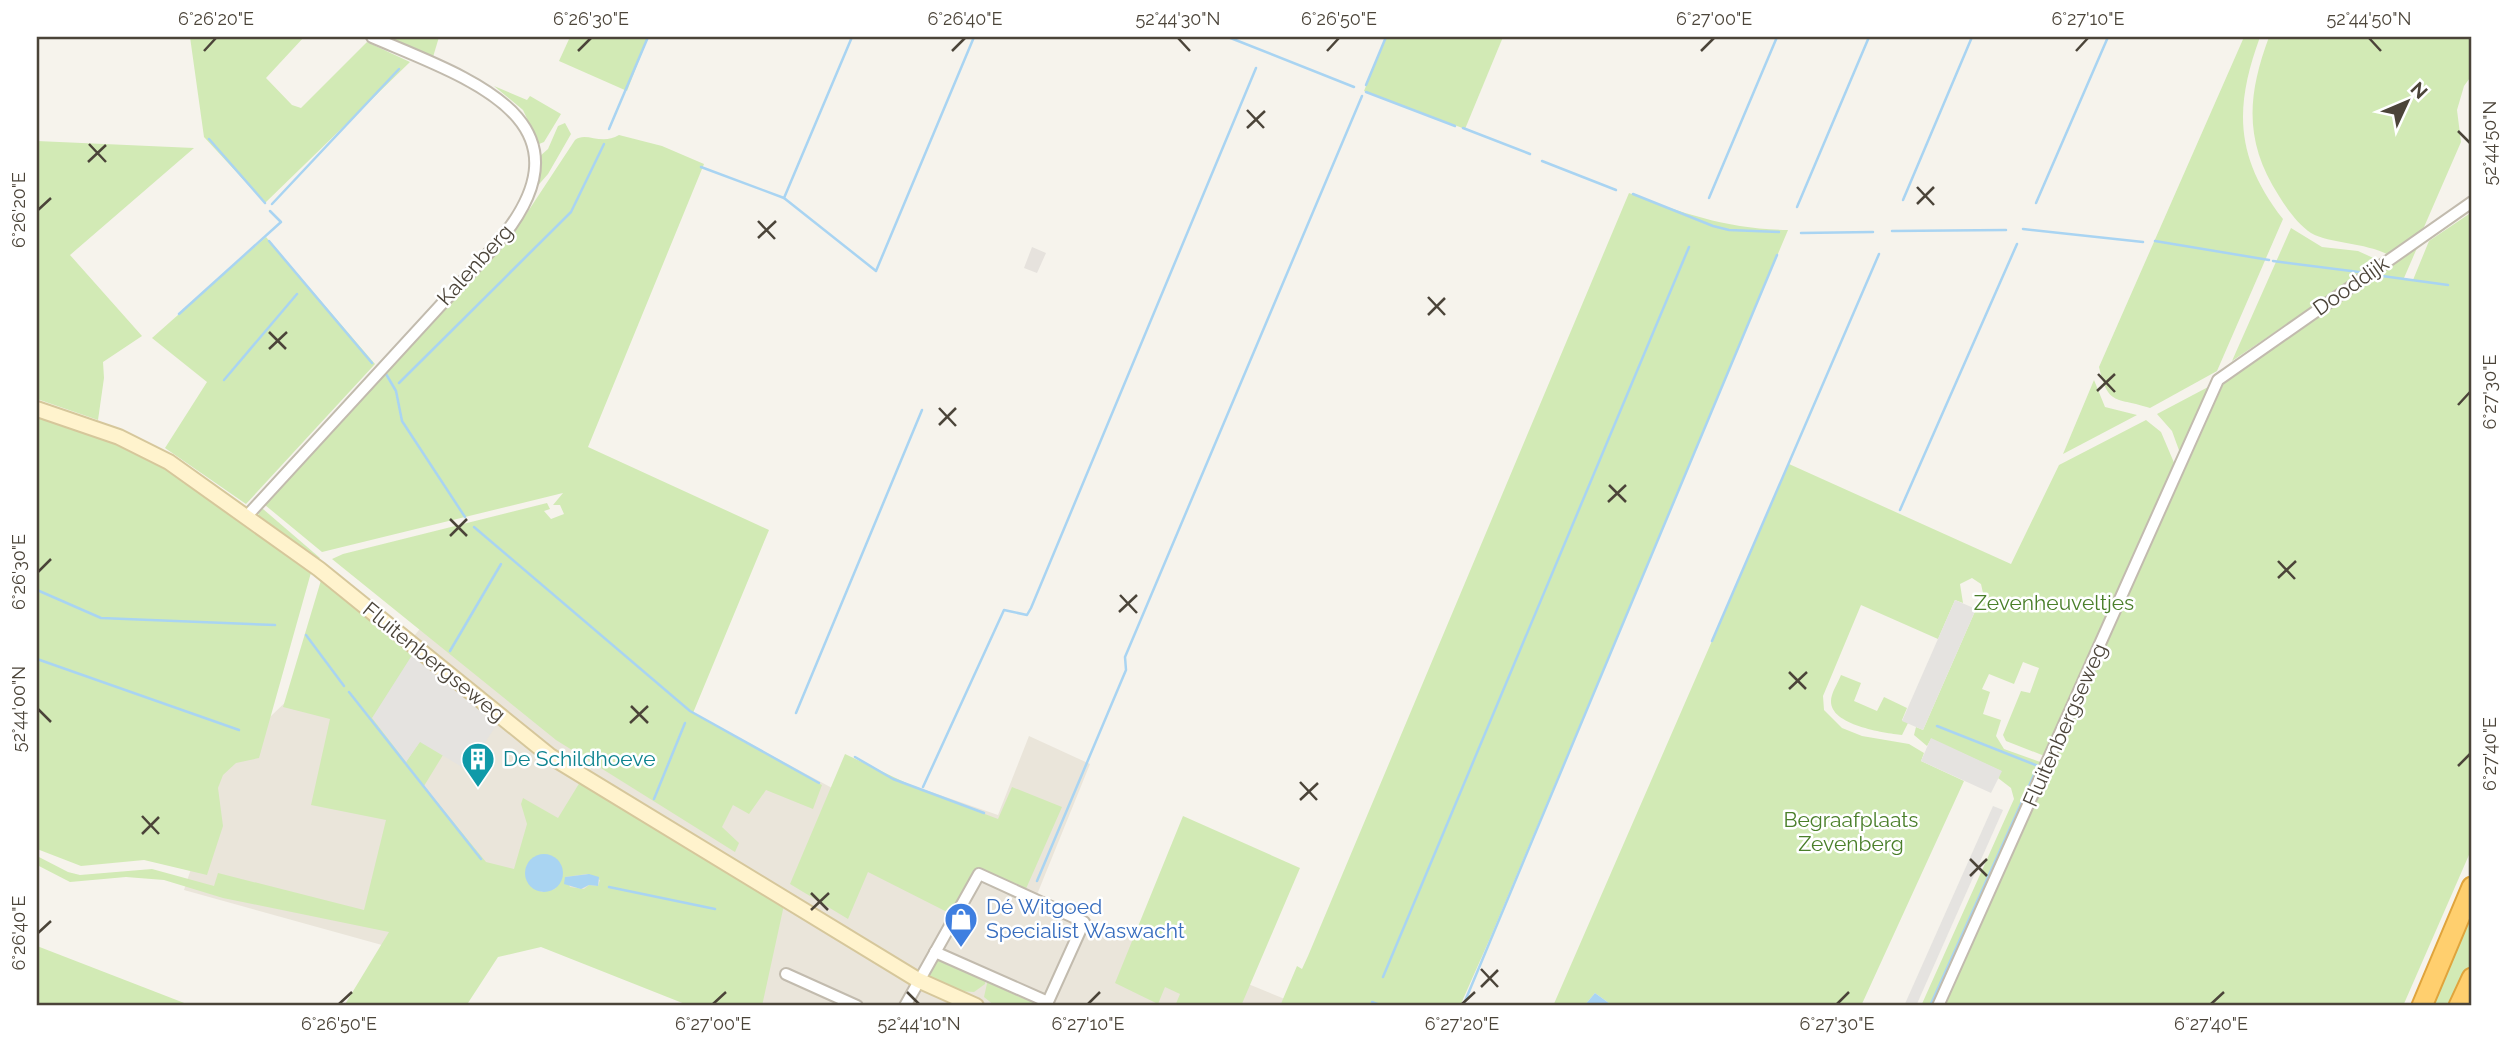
<svg xmlns="http://www.w3.org/2000/svg" width="2509" height="1043" viewBox="0 0 2509 1043" font-family="Raleway,sans-serif">
	<style>
		.residential { fill: #eae5da }
		.industrial { fill: #e6e2dd }
		.green { fill: #d2eab5; fill-rule: evenodd }
		.parking { fill: #e5e3e0 }
		.water { fill: #a9d4f2 }
		.lines { fill: none; stroke-linecap: round; stroke-linejoin: round }
		.stream { stroke: #a9d4f2; stroke-width: 2.5 }
		.street-casing { stroke: #c2bbae; stroke-width: 14 }
		.secondary-casing { stroke: #d6c79b; stroke-width: 18 }
		.highway-casing { stroke: #e0a43c; stroke-width: 23 }
		.street { stroke: #fff; stroke-width: 10 }
		.secondary { stroke: #fff3cd; stroke-width: 14 }
		.highway { stroke: #ffcf6e; stroke-width: 19 }
		.ticks { fill: none; stroke: #4b4439; stroke-width: 2.5 }
		.labels { text-anchor: middle; stroke-width: 5; stroke-linejoin: round; paint-order: stroke }
		.street-label { font-size: 21px; fill: #4b4439; stroke: #fff }
		.park-label { font-size: 21px; fill: #4a7f2a; stroke: #fff }
		.culture-label { font-size: 21px; fill: #0d838f; stroke: #fff; text-anchor: start }
		.shop-label { font-size: 21px; fill: #366cbe; stroke: #fff; text-anchor: start }
		.neatline { fill: none; stroke: #4b4439; stroke-width: 2.5 }
		.ticks-label { font-size: 18px; text-anchor: middle; fill: #4b4439 }
	</style>
	<rect width="100%" height="100%" fill="#f6f3ec"/>
	<path class="residential" d="M427,620L653,799L695,714L832,788L908,784L998,815L1029,736L1090,764L1036,897L1302,1006H711L516,922L400,950L184,890L228,757L295,693L369,692Z"/>
	<path class="industrial" d="M1032,247L1046,253L1037,273L1024,268Z"/>
	<g class="green">
		<path d="M190,37H304L266,78L292,105L301,108L367,42L410,62L265,203L204,137Z"/>
		<path d="M389,37H439L433,57Z"/>
		<path d="M570,37H648L627,91L559,61Z"/>
		<path d="M1386,37H1503L1465,129L1364,91Z"/>
		<path d="M2244,37H2260C2234,108 2235,157 2283,219L2217,371L2150,408C2117,397 2108,407 2099,367Z"/>
		<path d="M2269,37H2472V75L2464,86L2457,110L2461,142L2421,234L2389,255C2364,242 2330,244 2311,233C2298,224 2287,209 2279,196C2244,142 2247,96 2269,37Z"/>
		<path d="M494,86L527,100L530,96L561,114L544,142L539,144L523,110Z"/>
		<path d="M565,123L571,134L548,174L534,190L539,157L548,149L558,126Z"/>
		<path d="M619,135L662,146L704,164L588,447L769,530L693,713L822,785L813,809L766,790L749,814L733,805L722,827L739,843L735,852L556,740L332,559L343,554L547,503L550,509L544,511L551,519L564,514L560,505H553L563,493L322,552L265,505V500L521,222L575,140C586,131 601,146 619,135Z"/>
		<path d="M37,141L194,148L70,255L142,336L103,362L104,378L98,420L37,399Z"/>
		<path d="M1629,193C1685,214 1727,229 1788,230L1491,936L1460,1006H1280L1297,966L1302,969L1308,956Z"/>
		<path d="M2472,212V848L2403,1006H1944L2226,378L2417,248L2404,278L2413,280L2429,241Z"/>
		<path d="M2291,228L2322,247L2358,251L2380,261L2232,361Z"/>
		<path d="M266,237L375,364L246,504L165,448L207,382L152,338Z"/>
		<path d="M2094,380L2105,407L2137,415L2063,454Z"/>
		<path d="M2210,386L2180,453L2172,431L2157,414Z"/>
		<path d="M37,413L152,457L312,569L259,758L236,763L223,775L218,788L223,826L207,875L144,860L81,866L37,849Z"/>
		<path d="M2146,420L2161,432L2175,465L2047,754L2042,755L2006,741L2003,735L2021,691L2030,693L2039,668L2023,662L2014,684L1989,674L1982,689L1990,692L1983,714L2001,720L1996,736L2004,749L2043,763L1936,1006H1921L2014,799L2011,788L1998,778L2001,771L1931,739L1927,746L1914,735L1916,727L1923,730L1983,593L1981,584L1972,578L1960,584L1963,603L1955,600L1938,639L1861,605L1823,696L1824,710L1842,728L1862,736L1909,744L1924,753L1921,761L1964,781L1861,1006H1613L1595,993L1584,1006H1553L1789,464L2011,564L2059,465Z"/>
		<path d="M258,507L263,509L320,558L316,561L259,519Z"/>
		<path d="M322,577L414,652L406,762L420,741L443,755L424,786L486,862L514,869L527,824L521,804L523,798L558,818L580,782L784,905L762,1006H690L541,947L498,957L466,1006H344L389,932L223,898L164,880L126,877L70,882L37,865V856L68,872L80,875L152,869L214,886L218,873L364,910L386,820L311,805L330,719L283,707ZM527,864L561,878L555,889L542,892C530,887 525,877 527,864ZM587,874L600,880L598,886L589,885L584,889L570,887L565,877Z"/>
		<path d="M1841,675L1861,683L1854,701L1877,711L1884,697L1907,708L1902,720L1908,723L1902,735C1884,733 1830,725 1831,701C1831,693 1838,683 1841,675Z"/>
		<path d="M845,754L919,789L998,819L1012,787L1062,807L1025,891L977,868L951,914L868,872L848,919L790,884Z"/>
		<path d="M1183,816L1300,868L1241,1006H1175L1180,994L1165,987L1158,1004L1115,983Z"/>
		<path d="M2472,902V962L2451,1006H2429Z"/>
		<path d="M37,946L192,1006H37Z"/>
		<path d="M935,958L946,959L947,964L977,977L986,978L985,984L974,992L960,991L958,995L926,976Z"/>
		<path d="M988,979L992,984L1024,999L1029,997L1042,1006H995L984,997Z"/>
	</g>
	<g class="parking">
		<path d="M1955,600L1976,609L1923,730L1902,721Z"/>
		<path d="M414,652L499,721L467,770L420,742L406,762L372,718Z"/>
		<path d="M1931,738L2002,771L1991,793L1921,761Z"/>
		<path d="M1993,806L2003,810L1916,1006H1904Z"/>
	</g>
	<g class="water">
		<circle cx="544" cy="873" r="19"/>
		<path d="M589,874L599,877L598,886L589,885L581,889L564,884L565,877Z"/>
		<path d="M1595,993L1613,1006H1584Z"/>
	</g>
	<g class="lines">
		<g class="stream">
			<path d="M1228,37L1354,87"/>
			<path d="M1366,85L1386,37"/>
			<path d="M1366,92L1455,126"/>
			<path d="M1463,128L1530,154"/>
			<path d="M609,129L648,37"/>
			<path d="M209,139L265,203"/>
			<path d="M1542,161L1616,190"/>
			<path d="M701,167L784,198L876,271L974,37"/>
			<path d="M1633,194L1713,226L1729,230L1779,232"/>
			<path d="M784,198L852,37"/>
			<path d="M1709,198L1777,37"/>
			<path d="M1903,200L1972,37"/>
			<path d="M2036,203L2108,37"/>
			<path d="M272,204L399,69"/>
			<path d="M1797,207L1869,37"/>
			<path d="M2023,229L2143,242"/>
			<path d="M1892,231L2006,230"/>
			<path d="M1801,233L1873,232"/>
			<path d="M269,241L372,363"/>
			<path d="M2155,241L2269,260"/>
			<path d="M2273,261L2367,273"/>
			<path d="M2375,275L2448,285"/>
			<path d="M179,314L281,222L270,211"/>
			<path d="M386,374L396,391L402,421L465,517"/>
			<path d="M224,380L297,294"/>
			<path d="M399,383L571,212L604,144"/>
			<path d="M1900,510L2017,244"/>
			<path d="M474,527L690,711L819,783"/>
			<path d="M37,590L101,618L275,625"/>
			<path d="M306,635L344,686"/>
			<path d="M1712,641L1879,254"/>
			<path d="M450,651L501,564"/>
			<path d="M37,659L239,730"/>
			<path d="M349,692L481,859"/>
			<path d="M796,713L922,410"/>
			<path d="M855,757L893,779L984,813"/>
			<path d="M923,787L1004,610L1027,615L1031,608L1256,68"/>
			<path d="M654,799L685,723"/>
			<path d="M1037,881L1126,670L1125,657L1362,96"/>
			<path d="M609,887L715,909"/>
			<path d="M1383,977L1689,247"/>
			<path d="M1372,1002L1382,1006"/>
			<path d="M1463,1006L1777,255"/>
			<path d="M1930,1006L2038,766L1937,726"/>
		</g>
		<defs>
			<g id="street">
				<path d="M246,517L495,246C603,121 470,79 372,37"/>
				<path d="M935,952L1048,1002"/>
				<path d="M786,974L857,1006"/>
				<path d="M905,1006L979,874L1084,922L1046,1006"/>
				<path d="M1938,1006L2218,380L2472,202"/>
			</g>
			<path id="secondary" d="M37,409L119,437L169,462L319,569L550,756L918,980L976,1006"/>
			<g id="highway">
				<path d="M2422,1006L2472,887"/>
				<path d="M2459,1006L2472,978"/>
			</g>
		</defs>
		<use href="#street" class="street-casing"/>
		<use href="#secondary" class="secondary-casing"/>
		<use href="#highway" class="highway-casing"/>
		<use href="#street" class="street"/>
		<use href="#secondary" class="secondary"/>
		<use href="#highway" class="highway"/>
	</g>
	<path class="ticks" d="M1178,38L1190,51M2369,38L2381,51M204,51L216,38M578,51L591,38M952,51L965,38M1327,51L1339,38M1701,51L1714,38M2076,51L2088,38M1247,110L1264,128M1247,128L1265,111M2458,131L2470,143M89,144L106,162M88,162L106,145M1917,187L1934,205M1917,204L1934,187M38,210L51,198M758,221L775,239M758,238L776,221M1428,297L1445,315M1428,315L1445,298M269,332L286,349M269,349L287,332M2098,374L2115,392M2097,391L2115,374M2458,405L2470,392M939,408L956,426M939,425L956,408M1609,485L1626,502M1608,502L1626,485M450,519L467,536M450,536L467,519M2278,561L2295,579M38,572L51,559M2278,578L2296,561M1120,595L1137,613M1119,612L1137,595M1789,672L1806,689M1789,689L1807,672M631,706L648,723M38,709L51,722M630,723L648,706M2458,766L2470,754M1300,782L1317,800M1300,800L1318,783M142,816L159,834M142,834L159,817M1970,859L1987,876M1970,876L1987,859M811,893L828,910M811,910L829,893M38,933L51,921M1481,969L1498,987M1481,987L1498,970M907,992L919,1004M339,1004L352,992M713,1004L726,992M1088,1004L1100,992M1462,1004L1475,992M1837,1004L1849,992M2211,1004L2224,992"/>
	<defs>
		<symbol id="building-pin" viewBox="-11 -11 22 30"><path d="M0 17L-7.5 6A9.5 9.5 0 1 1 7.5 6Z" fill="#0f9aa8" stroke="#fff"/><path d="M-4-6H4V6H1V3H-1V6H-4ZM-2.5-4.3h1.7v1.8h-1.7ZM.8-4.3h1.7v1.8H.8ZM-2.5-1h1.7V.8h-1.7ZM.8-1h1.7V.8H.8Z" fill="#fff"/></symbol>
		<symbol id="shop-pin" viewBox="-11 -11 22 30"><path d="M0 17L-7.5 6A9.5 9.5 0 1 1 7.5 6Z" fill="#3f7fe0" stroke="#fff"/><path d="M-5-2.5h2.3a2.7 3.5 0 0 1 5.4 0H5L5.5 6h-11ZM-1.5-2.5h3a1.5 2.3 0 0 0-3 0Z" fill="#fff"/></symbol>
	</defs>
	<g fill-rule="evenodd">
		<use href="#building-pin" x="459" y="740" width="38" height="52"/>
		<use href="#shop-pin" x="942" y="900" width="38" height="52"/>
	</g>
	<g class="labels">
		<g class="street-label">
			<text transform="translate(475 265) rotate(-48)" y="7">Kalenberg</text>
			<text transform="translate(2351 286) rotate(-35)" y="7">Dooddijk</text>
			<text transform="translate(434 662) rotate(39)" y="7">Fluitenbergseweg</text>
			<text transform="translate(2065 725) rotate(-66)" y="7">Fluitenbergseweg</text>
		</g>
		<g class="park-label">
			<text x="2054" y="610">Zevenheuveltjes</text>
			<text x="1851" y="827">Begraafplaats<tspan x="1851" dy="24">Zevenberg</tspan></text>
		</g>
		<g class="culture-label">
			<text x="503" y="766">De Schildhoeve</text>
		</g>
		<g class="shop-label">
			<text x="986" y="914">Dé Witgoed<tspan x="986" dy="24">Specialist Waswacht</tspan></text>
		</g>
	</g>
	<rect width="2509" height="1043" fill="none" stroke="#ffffff" stroke-width="77"/>
	<g transform="translate(2407 102) rotate(46)" stroke="#ffffff" stroke-width="5" paint-order="stroke">
	<path d="M0-5L12 26L0 18L-12 26Z" fill="#4b4439"/>
	<text y="-10" font-size="19" font-weight="bold" text-anchor="middle" fill="#4b4439">N</text>
	</g>
	<rect x="38" y="38" width="2432" height="966" class="neatline"/>
	<g class="ticks-label">
		<text x="216" y="25">6°26'20"E</text>
		<text x="591" y="25">6°26'30"E</text>
		<text x="965" y="25">6°26'40"E</text>
		<text x="1178" y="25">52°44'30"N</text>
		<text x="1339" y="25">6°26'50"E</text>
		<text x="1714" y="25">6°27'00"E</text>
		<text x="2088" y="25">6°27'10"E</text>
		<text x="2369" y="25">52°44'50"N</text>
		<text transform="translate(2490 143) rotate(-90)" y="6">52°44'50"N</text>
		<text transform="translate(19 210) rotate(-90)" y="6">6°26'20"E</text>
		<text transform="translate(2490 392) rotate(-90)" y="6">6°27'30"E</text>
		<text transform="translate(19 572) rotate(-90)" y="6">6°26'30"E</text>
		<text transform="translate(19 709) rotate(-90)" y="6">52°44'00"N</text>
		<text transform="translate(2490 754) rotate(-90)" y="6">6°27'40"E</text>
		<text transform="translate(19 933) rotate(-90)" y="6">6°26'40"E</text>
		<text x="339" y="1030">6°26'50"E</text>
		<text x="713" y="1030">6°27'00"E</text>
		<text x="919" y="1030">52°44'10"N</text>
		<text x="1088" y="1030">6°27'10"E</text>
		<text x="1462" y="1030">6°27'20"E</text>
		<text x="1837" y="1030">6°27'30"E</text>
		<text x="2211" y="1030">6°27'40"E</text>
	</g>
</svg>
